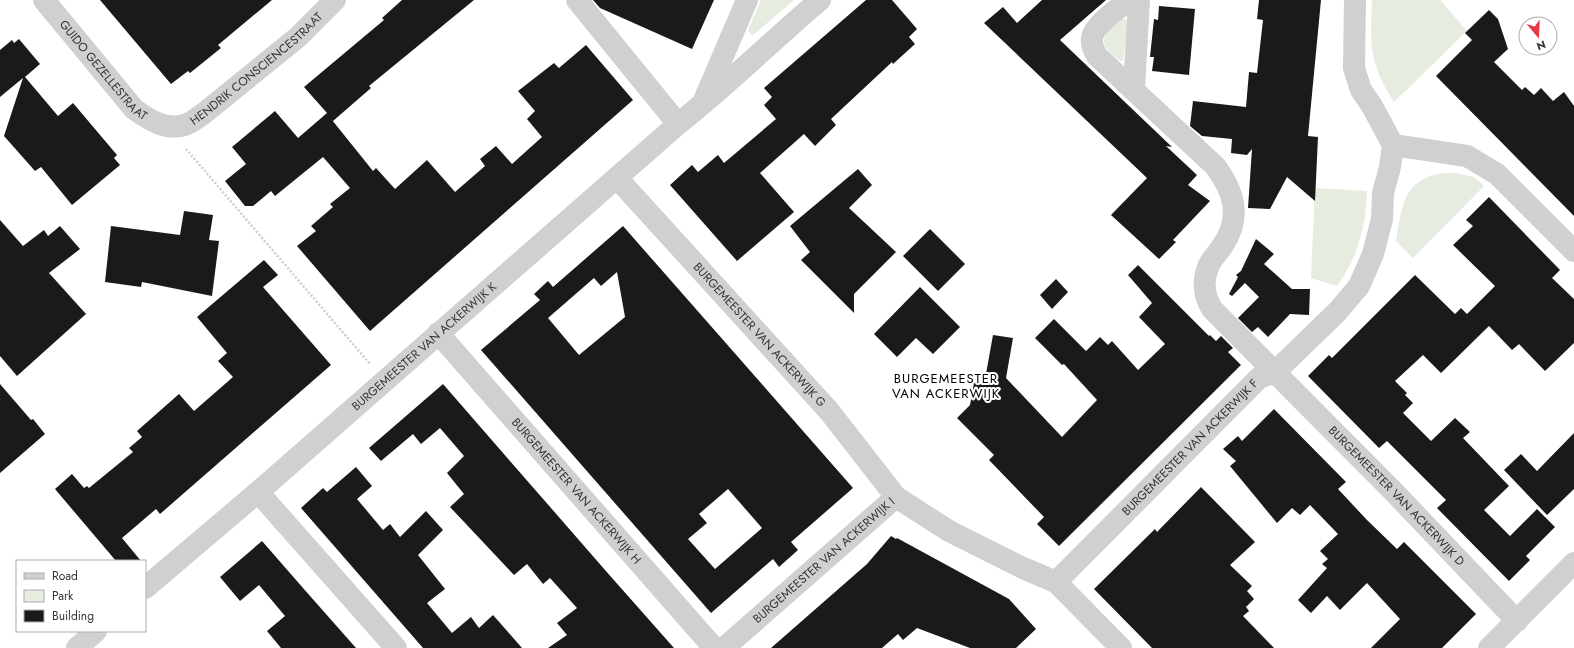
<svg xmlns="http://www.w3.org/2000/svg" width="1574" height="648" viewBox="0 0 1574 648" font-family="Jost,sans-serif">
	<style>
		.green { fill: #e6ecdf }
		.building { fill: #1a1a1a; fill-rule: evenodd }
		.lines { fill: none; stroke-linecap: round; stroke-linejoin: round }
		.path { stroke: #cdcdcd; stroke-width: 2.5; stroke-dasharray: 2 2; stroke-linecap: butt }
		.minor { stroke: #d0d0d0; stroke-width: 22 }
		.labels { text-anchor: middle; stroke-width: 4; stroke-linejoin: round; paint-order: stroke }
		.street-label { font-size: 12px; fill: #333; stroke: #fff }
		.neighbourhood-label { font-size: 13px; letter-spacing: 1px; fill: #000; stroke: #fff }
	</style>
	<rect width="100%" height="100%" fill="#fff"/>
	<g class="green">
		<path d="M761,0H794L752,36L748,30Z"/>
		<path d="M1372,0H1440L1467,31L1394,102C1369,63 1370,45 1372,0Z"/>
		<path d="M1122,19H1126L1128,23L1123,61C1117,60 1114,56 1110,52C1095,38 1112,29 1122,19Z"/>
		<path d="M1456,173L1474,177L1484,186L1413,258L1396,241C1401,212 1402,182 1437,174C1443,173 1450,173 1456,173Z"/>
		<path d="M1315,188L1367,191C1366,226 1358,257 1337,286L1311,278Z"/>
	</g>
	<g class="building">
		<path d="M100,0H272L218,45L221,48L190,73L188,71L171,84Z"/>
		<path d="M402,0H474L369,86L371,88L333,121L332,120L373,171L376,168L395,189L427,160L455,192L485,166L480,159L496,146L512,164L542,137L527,119L535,111L518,91L554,63L559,68L586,45L633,100L370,331L297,246L316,231L311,226L333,207L330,204L350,188L323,157L275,196L271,191L253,206H245L225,181L246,164L232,147L275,111L298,138L327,113L304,87L384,20L382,18Z"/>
		<path d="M593,0H714L692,49L600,8Z"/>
		<path d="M866,0H892L917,29L909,37L915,44L893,64L892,62L831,119L836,125L815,146L804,134L760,173L794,212L737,261L670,185L692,165L698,172L718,155L724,163L776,119L764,105L772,97L764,88Z"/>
		<path d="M1042,0H1106L1060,40L1172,147L1166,146L1197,175L1188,185L1210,201L1173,240L1176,242L1159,259L1111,215L1147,178L984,23L1003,7L1017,23Z"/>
		<path d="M1259,0H1321L1308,136L1318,137L1315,201L1287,177L1270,209L1248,208L1252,149L1247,155L1231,153L1232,139L1202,136L1190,126L1193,101L1246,107L1249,72L1257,73L1263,20L1257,19Z"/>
		<path d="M1159,6L1195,9L1189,75L1152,71L1154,57H1150L1154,19L1158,20Z"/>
		<path d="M1489,10L1498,19L1508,49L1494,62L1522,90L1525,87L1534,95L1541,88L1553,101L1564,92L1574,106V216L1436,76L1472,40L1465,33Z"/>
		<path d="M19,39L40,64L25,77L58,116L73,103L117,155L114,158L120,165L72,205L41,167L35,171L4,136L23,78L0,97V50L12,40L14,43Z"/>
		<path d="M858,169L872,185L849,208L896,252L854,294V313L801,260L810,252L790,226Z"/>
		<path d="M1489,197L1560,270L1552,278L1574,299V343L1545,371L1519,344L1512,350L1489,326L1441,373L1423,355L1395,381L1407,393L1405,395L1413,403L1403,413L1431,441L1455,418L1470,432L1463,438L1509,486L1484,510L1510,536L1537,509L1555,527L1526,556L1530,560L1509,581L1437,508L1446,500L1387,441L1379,448L1308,376L1329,355L1332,358L1415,275L1455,314L1461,308L1467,314L1495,286L1453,245L1473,226L1466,220Z"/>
		<path d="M184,211L213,215L209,240L219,241L212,296L142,282L141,287L105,282L111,226L180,235Z"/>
		<path d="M0,220L23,246L44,230L48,236L60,226L80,249L49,273L86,314L17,376L0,356Z"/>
		<path d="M623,226L853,488L791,542L798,550L779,567L773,559L711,613L481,350L540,300L534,294L548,281L553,287ZM617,272L625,317L579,355L548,318L594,278L601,286ZM728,489L762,528L715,569L688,539L707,523L699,514Z"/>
		<path d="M930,229L965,264L938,291L903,256Z"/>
		<path d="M1256,239L1274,254L1264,264L1292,289H1310L1309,315L1290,314L1268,337L1258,327L1252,332L1238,318L1259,297L1245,283L1232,296L1229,294L1238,277L1236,275L1241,271Z"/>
		<path d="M264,260L278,275L263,287L331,365L160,514L156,509L122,538L141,561H116L55,489L72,474L84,488L87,486L89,488L133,452L129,448L142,437L137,431L179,394L194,411L233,377L218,361L227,353L197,317Z"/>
		<path d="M1138,265L1209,336L1210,335L1216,341L1221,336L1233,348L1228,352L1241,365L1059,546L1037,524L1044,517L989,460L994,455L957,418L970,405L974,383L984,385L993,335L1013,338L1006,378L1062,437L1097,400L1064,364L1062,365L1035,338L1054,319L1086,351L1100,337L1108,345L1112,341L1138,370L1165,344L1139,317L1152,303L1128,275Z"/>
		<path d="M1056,279L1068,292L1052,309L1040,295Z"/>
		<path d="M920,287L960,327L933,354L916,338L897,357L874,334Z"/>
		<path d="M0,384L31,420L33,419L45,434L0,473Z"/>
		<path d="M443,384L605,570L674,648H548L567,635L557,623L577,608L550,578L543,584L527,564L514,575L450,507L464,494L447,473L464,456L440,428L421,444L413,434L381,461L369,448Z"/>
		<path d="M1274,409L1346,482L1338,489L1367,520L1397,549L1404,542L1476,614L1442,648H1371L1400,619L1367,583L1340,610L1327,596L1311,613L1298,600L1327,568L1322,564L1328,559L1320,551L1338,534L1310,505L1300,515L1292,508L1277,523L1230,466L1236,461L1223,449L1238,436L1242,441Z"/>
		<path d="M1574,433V489L1547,515L1504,470L1521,454L1537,471Z"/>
		<path d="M356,467L372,486L357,499L383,530L390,524L400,537L426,511L443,530L418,555L445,589L427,603L452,633L471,617L479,628L493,615L522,648H423L301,508L323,488L327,492Z"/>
		<path d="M1201,487L1255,542L1230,565L1252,586L1247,591L1254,599L1246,607L1249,611L1243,616L1274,648H1152L1094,589L1155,529L1157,532Z"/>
		<path d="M891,536L896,539L897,538L1009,599L1036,629L1016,648H970L917,628L903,640L898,634L882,648H771L867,564Z"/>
		<path d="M262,541L303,588L356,648H281L267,631L285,616L259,585L240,601L220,577Z"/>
	</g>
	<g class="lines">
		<path class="path" d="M186,149L370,364"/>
		<g class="minor">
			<path id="s1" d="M44,0L134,109C149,120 168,132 187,124C193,122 198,117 203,114L298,37L335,0"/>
			<path d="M577,0L678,124"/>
			<path id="s2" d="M1129,0C1119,8 1094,25 1092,38C1091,45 1094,50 1097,56L1215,166C1234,191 1242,217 1223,245C1219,252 1212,258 1209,265C1202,280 1204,296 1212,309L1392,490L1517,621"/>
			<path d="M1355,0L1354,68L1361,90L1372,106L1393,145"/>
			<path d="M1134,89L1139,0"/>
			<path d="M705,98L747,0"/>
			<path d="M1393,145L1467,156L1497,174L1574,251"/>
			<path id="s3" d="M617,178L829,411L896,497"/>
			<path id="s4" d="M438,333L714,648"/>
			<path d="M258,492L396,648"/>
			<path id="s5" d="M1056,582L1259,378L1275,372L1338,311L1359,286L1373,254L1382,219L1383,193L1390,167L1393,145"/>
			<path id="s6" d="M145,588L258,492L678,124C727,85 772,41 820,0"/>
			<path d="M77,648L96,631"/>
			<path id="s7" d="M724,648L896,497L949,531L1023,568L1056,582L1121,648"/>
			<path d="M1489,648L1574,563"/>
		</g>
	</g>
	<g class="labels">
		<g class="street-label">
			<text dy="4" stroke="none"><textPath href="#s1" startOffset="288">HENDRIK CONSCIENCESTRAAT</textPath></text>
			<text dy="4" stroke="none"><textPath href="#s1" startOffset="92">GUIDO GEZELLESTRAAT</textPath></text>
			<text dy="4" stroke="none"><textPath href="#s3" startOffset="212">BURGEMEESTER VAN ACKERWIJK G</textPath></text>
			<text dy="4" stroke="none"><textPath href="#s6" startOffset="369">BURGEMEESTER VAN ACKERWIJK K</textPath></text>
			<text dy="4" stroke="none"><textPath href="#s5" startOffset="190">BURGEMEESTER VAN ACKERWIJK F</textPath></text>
			<text dy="4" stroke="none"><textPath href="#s4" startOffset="210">BURGEMEESTER VAN ACKERWIJK H</textPath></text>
			<text dy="4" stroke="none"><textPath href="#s2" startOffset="653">BURGEMEESTER VAN ACKERWIJK D</textPath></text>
			<text dy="4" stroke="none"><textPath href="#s7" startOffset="133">BURGEMEESTER VAN ACKERWIJK I</textPath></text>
		</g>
		<g class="neighbourhood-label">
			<text x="946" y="383">BURGEMEESTER<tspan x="946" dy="15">VAN ACKERWIJK</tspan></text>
		</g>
	</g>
	<rect x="16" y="560" width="130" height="72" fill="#ffffff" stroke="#adadad"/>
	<rect x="24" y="573" width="20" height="6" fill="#d0d0d0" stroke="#adadad"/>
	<text x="52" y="580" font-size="12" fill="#333333">Road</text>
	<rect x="24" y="590" width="20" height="12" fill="#e6ecdf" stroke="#adadad"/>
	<text x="52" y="600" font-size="12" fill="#333333">Park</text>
	<rect x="24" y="610" width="20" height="12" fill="#1a1a1a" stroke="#adadad"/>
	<text x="52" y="620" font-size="12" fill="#333333">Building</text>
	<g transform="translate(1538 36) rotate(161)"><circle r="19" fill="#ffffff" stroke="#adadad"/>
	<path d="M0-3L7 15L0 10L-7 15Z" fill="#e63946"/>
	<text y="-6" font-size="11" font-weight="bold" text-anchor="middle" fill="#333333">N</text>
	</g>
</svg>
